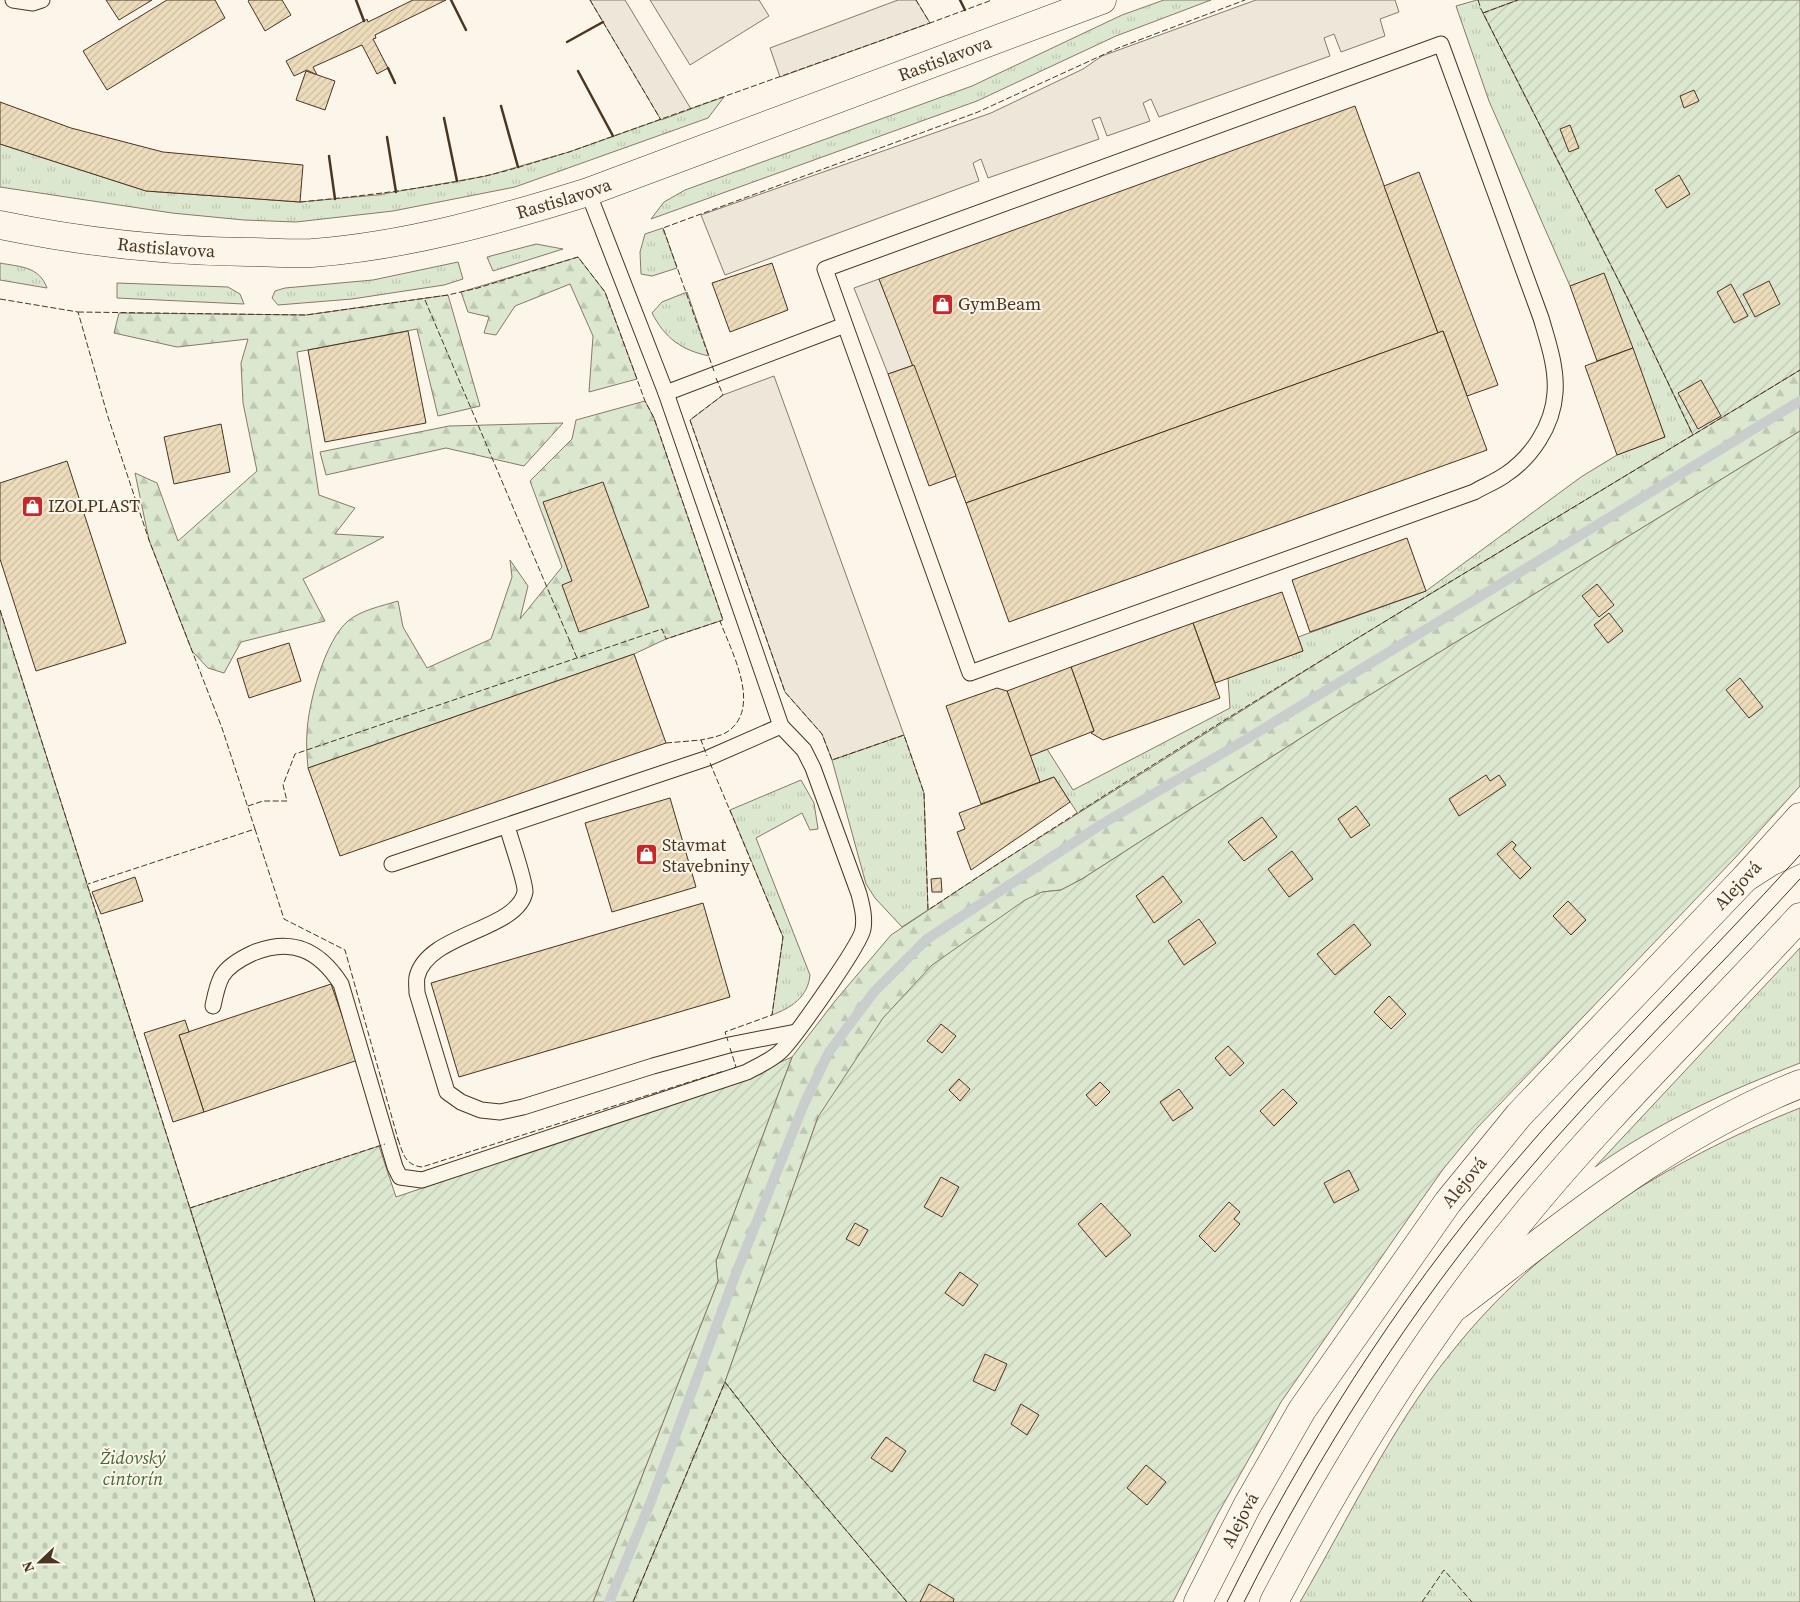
<svg xmlns="http://www.w3.org/2000/svg" width="1800" height="1602" viewBox="0 0 1800 1602" font-family="'Source Serif 4',serif">
	<style>
		.grass { fill: url(#grass-tufts); stroke: #887966 }
		.forest { fill: url(#forest-firs); stroke: #887966 }
		.cemetery { fill: url(#cemetery-stones); stroke: #887966 }
		.garden { fill: url(#garden-furrows); stroke: #887966 }
		.parking { fill: #ede7d9; stroke: #887966 }
		.lines { fill: none; stroke-linecap: round; stroke-linejoin: round }
		.stream { stroke: #c9cecd; stroke-width: 10 }
		.building { fill: url(#building-hatch); stroke: #4a3520 }
		.service-casing { stroke: #4a3520; stroke-width: 17 }
		.tertiary-casing { stroke: #4a3520; stroke-width: 29 }
		.trunk-casing { stroke: #4a3520; stroke-width: 29 }
		.service { stroke: #fbf6e9; stroke-width: 15 }
		.tertiary { stroke: #fbf6e9; stroke-width: 28 }
		.trunk { stroke: #fbf6e9; stroke-width: 28 }
		.tram { stroke: #4a3520; stroke-width: 1 }
		.fence { stroke: #4a3520; stroke-width: 1; stroke-dasharray: 6 2.5; stroke-linecap: butt }
		.wall { stroke: #4a3520; stroke-width: 2.5 }
		.labels { text-anchor: middle; stroke-width: 4; stroke-linejoin: round; paint-order: stroke }
		.street-label { font-size: 18px; fill: #4a3520; stroke: #fbf6e9 }
		.poi-label { font-size: 18px; fill: #4a3520; stroke: #fbf6e9; text-anchor: start }
		.park-label { font-size: 18px; font-style: italic; fill: #436837; stroke: #fbf6e9 }
	</style>
	<defs>
		<pattern id="grass-tufts" width="24" height="20" patternUnits="userSpaceOnUse" patternTransform="scale(1.25)"><rect width="24" height="20" fill="#dce7d0"/><path d="M3 7l-1-3M5 7V3M7 7l1-3M15 17l-1-3M17 17v-4M19 17l1-3" fill="none" stroke="#bec7b2"/></pattern>
		<pattern id="forest-firs" width="22" height="20" patternUnits="userSpaceOnUse" patternTransform="scale(1.25)"><rect width="22" height="20" fill="#dce7d0"/><path d="M5 1l3.5 6h-7zM16 11l3.5 6h-7z" fill="#bec7b2"/></pattern>
		<pattern id="cemetery-stones" width="16" height="16" patternUnits="userSpaceOnUse" patternTransform="scale(1.25)"><rect width="16" height="16" fill="#dce7d0"/><path d="M2 7V4a2 2 0 0 1 4 0v3zM10 15v-3a2 2 0 0 1 4 0v3z" fill="#bec7b2"/></pattern>
		<pattern id="garden-furrows" width="10" height="10" patternUnits="userSpaceOnUse" patternTransform="scale(1.25)"><rect width="10" height="10" fill="#dce7d0"/><path d="M-1 1l2-2M0 10L10 0M9 11l2-2" fill="none" stroke="#bec7b2"/></pattern>
		<pattern id="building-hatch" width="6" height="6" patternUnits="userSpaceOnUse" patternTransform="scale(1.25)"><rect width="6" height="6" fill="#ecdcbc"/><path d="M-1 1l2-2M0 6l6-6M5 7l2-2" fill="none" stroke="#ccbda1"/></pattern>
	</defs>
	<rect width="100%" height="100%" fill="#fbf6e9"/>
	<g class="grass">
		<path d="M1164,0H1211L1116,36L977,101L651,219L664,202L685,190L972,86L1122,15Z"/>
		<path d="M1477,0H1518L1483,13L1628,299L1693,435L1429,595L1078,814L1054,777L1040,782L1030,756L1047,749L1073,790L1230,708L1228,678L1303,651L1298,637L1426,591L1581,477L1617,455L1665,437L1604,274L1570,286L1489,101L1456,6Z"/>
		<path d="M724,97L708,118L515,187L393,211L296,222L244,220L172,213L0,187V144L146,191L300,202L377,195L486,176L569,152Z"/>
		<path d="M663,228L677,268L652,276L641,274L640,252L645,234Z"/>
		<path d="M536,244L563,249L493,271L487,257Z"/>
		<path d="M458,262L463,279L444,285L352,299L278,305L272,298L275,291L285,288L373,280Z"/>
		<path d="M0,263C20,267 39,266 47,288L0,280Z"/>
		<path d="M117,283L228,287L240,294L244,304L117,298Z"/>
		<path d="M687,292L709,356C681,350 665,338 652,313L662,302Z"/>
		<path d="M904,735L924,793L928,910L902,927L875,898L866,884L832,760Z"/>
		<path d="M801,780L814,803L818,829L810,830L802,813L756,838L810,975C808,997 791,1008 772,1015L783,937L730,810Z"/>
		<path d="M1800,948V1063C1728,1091 1658,1122 1595,1167Z"/>
		<path d="M1800,1108V1602H1300C1349,1518 1390,1429 1451,1353C1541,1239 1666,1161 1800,1108Z"/>
	</g>
	<g class="forest">
		<path d="M578,257L605,292L637,379L589,392L593,336L570,284L515,306L496,335L484,333L489,317L468,312L461,292Z"/>
		<path d="M448,295L480,406L438,416L417,329L297,352L319,495L355,508L335,534L384,537L303,579L325,621L241,642L224,673L208,668L192,651L149,540L135,473L157,483L178,541L257,471L243,403L241,363L248,339L177,347L114,333L119,313L306,315Z"/>
		<path d="M1800,370V431L1329,720L1082,879L1061,890L1042,892L818,1117L725,1382L633,1602H593L718,1281L716,1261L792,1057L835,1001L891,935L999,863L1356,639Z"/>
		<path d="M645,401L654,418L723,620L666,639L634,654L308,768C307,756 306,744 307,733C308,704 325,640 348,621C361,610 382,606 398,601L403,627L427,668L491,639L512,577L510,560L528,586L520,619L562,567L530,481L572,439L576,420Z"/>
		<path d="M563,423L524,466L446,448L326,475L320,452L449,426Z"/>
	</g>
	<g class="cemetery">
		<path d="M0,610L315,1602H0Z"/>
		<path d="M725,1382L777,1449L907,1602H633Z"/>
	</g>
	<g class="garden">
		<path d="M1518,0H1800V370L1693,435L1628,299L1483,13Z"/>
		<path d="M1800,431V786L1735,858L1477,1128L1444,1168L1410,1216L1281,1402L1215,1519L1173,1602H907L777,1449L725,1382L818,1117L883,1018L932,965L1025,900L1042,892L1061,890L1082,879L1329,720Z"/>
		<path d="M792,1057L716,1261L718,1281L593,1602H315L190,1208L379,1146L396,1197L742,1079Z"/>
	</g>
	<g class="parking">
		<path d="M590,0H625L691,109L661,120Z"/>
		<path d="M650,0H759L769,16L690,65Z"/>
		<path d="M898,0H916L930,23L780,77L770,48Z"/>
		<path d="M1256,0H1395L1399,12L1380,19L1385,36L1341,52L1334,34L1324,38L1330,56L1159,117L1151,99L1143,103L1150,121L1107,136L1100,117L1092,120L1099,139L988,178L981,159L973,163L979,181L725,275L701,215L991,113L1083,69L1102,56Z"/>
		<path d="M879,279L914,365L888,374L854,288Z"/>
		<path d="M774,376L904,735L832,760L822,734L785,692L690,420L723,395Z"/>
	</g>
	<g class="lines">
		<path class="stream" d="M609,1602L651,1501L735,1276L804,1104L829,1052L874,992L927,939L1102,824L1245,740L1800,401"/>
	</g>
	<g class="building">
		<path d="M106,0H152L119,20Z"/>
		<path d="M167,0H215L225,18L107,90L83,51Z"/>
		<path d="M250,0H282L291,15L265,31L248,1Z"/>
		<path d="M413,0H446L375,35L376,38L373,39L388,68L377,74L362,45L313,67L317,75L307,70L294,76L286,61L364,21L367,19L368,22Z"/>
		<path d="M306,71L335,81L325,110L296,100Z"/>
		<path d="M1694,90L1699,101L1684,108L1680,96Z"/>
		<path d="M0,102L71,128L163,152L303,165L300,202L146,191L0,144Z"/>
		<path d="M1355,106L1438,333L966,503L879,279Z"/>
		<path d="M1570,125L1579,148L1569,152L1560,129Z"/>
		<path d="M1419,172L1498,385L1467,396L1443,331L1438,333L1384,186Z"/>
		<path d="M1679,175L1690,194L1667,208L1655,190Z"/>
		<path d="M772,263L788,310L730,332L712,283Z"/>
		<path d="M1604,273L1633,348L1597,361L1570,286Z"/>
		<path d="M1769,281L1780,304L1755,317L1743,294Z"/>
		<path d="M1731,284L1748,316L1734,323L1717,292Z"/>
		<path d="M408,331L426,423L325,442L308,350Z"/>
		<path d="M1443,331L1487,450L1009,622L966,503Z"/>
		<path d="M1633,348L1665,437L1617,455L1585,366Z"/>
		<path d="M914,365L956,476L929,486L888,374Z"/>
		<path d="M1701,380L1721,416L1698,429L1678,393Z"/>
		<path d="M221,424L230,472L174,484L164,437Z"/>
		<path d="M67,461L126,643L36,671L0,559V483Z"/>
		<path d="M603,482L649,607L579,632L562,585L572,581L543,502Z"/>
		<path d="M1407,538L1426,591L1310,632L1292,580Z"/>
		<path d="M1597,584L1614,605L1599,617L1582,596Z"/>
		<path d="M1282,592L1303,651L1215,683L1193,623Z"/>
		<path d="M1609,613L1623,631L1608,643L1594,625Z"/>
		<path d="M1193,623L1220,698L1103,740L1091,733L1094,731L1071,667Z"/>
		<path d="M289,643L301,681L249,698L237,659Z"/>
		<path d="M634,654L666,743L340,856L308,768Z"/>
		<path d="M1071,667L1094,731L1030,756L1007,691Z"/>
		<path d="M1740,678L1763,707L1749,718L1726,690Z"/>
		<path d="M997,688L1007,691L1040,782L981,804L946,706Z"/>
		<path d="M1486,775L1490,781L1499,775L1506,785L1459,816L1449,799Z"/>
		<path d="M1054,777L1070,802L971,870L957,832L965,829L959,813Z"/>
		<path d="M670,798L696,887L612,912L585,823Z"/>
		<path d="M1356,806L1370,825L1351,838L1338,819Z"/>
		<path d="M1262,817L1277,837L1244,861L1228,842Z"/>
		<path d="M1512,841L1516,845L1513,849L1531,868L1520,879L1497,854Z"/>
		<path d="M1292,851L1313,879L1289,897L1268,869Z"/>
		<path d="M1163,876L1182,902L1154,923L1136,896Z"/>
		<path d="M135,877L143,901L101,914L92,892Z"/>
		<path d="M941,878L942,892H932L931,879Z"/>
		<path d="M1568,901L1586,920L1571,935L1553,916Z"/>
		<path d="M703,903L730,997L459,1077L431,983Z"/>
		<path d="M1199,919L1216,943L1184,965L1168,941Z"/>
		<path d="M1354,924L1371,945L1335,975L1317,954Z"/>
		<path d="M331,984L358,1060L204,1112L179,1035Z"/>
		<path d="M1389,996L1406,1014L1391,1029L1374,1012Z"/>
		<path d="M185,1020L189,1032L179,1035L204,1112L173,1122L144,1033Z"/>
		<path d="M941,1024L956,1036L942,1053L927,1041Z"/>
		<path d="M1228,1046L1244,1063L1230,1076L1215,1058Z"/>
		<path d="M959,1079L970,1089L960,1101L949,1090Z"/>
		<path d="M1100,1082L1110,1092L1096,1106L1086,1095Z"/>
		<path d="M1179,1089L1193,1108L1173,1121L1160,1102Z"/>
		<path d="M1283,1089L1297,1103L1274,1126L1260,1111Z"/>
		<path d="M1349,1170L1359,1190L1334,1203L1324,1183Z"/>
		<path d="M941,1177L959,1187L942,1217L924,1207Z"/>
		<path d="M1229,1202L1240,1212L1234,1219L1240,1224L1215,1252L1199,1236Z"/>
		<path d="M1101,1203L1131,1235L1106,1257L1078,1224Z"/>
		<path d="M855,1223L868,1230L859,1246L846,1239Z"/>
		<path d="M960,1272L978,1285L963,1306L945,1293Z"/>
		<path d="M985,1354L1007,1364L995,1391L973,1381Z"/>
		<path d="M1021,1404L1039,1415L1027,1435L1011,1424Z"/>
		<path d="M886,1437L906,1451L892,1472L871,1458Z"/>
		<path d="M1146,1465L1166,1482L1147,1505L1127,1488Z"/>
		<path d="M929,1584L954,1599L953,1602H920Z"/>
	</g>
	<g class="lines">
		<defs>
			<g id="service">
				<path d="M13,0L33,3L42,0"/>
				<path d="M666,393L845,325L970,673L1474,492C1484,486 1495,482 1505,475C1531,458 1553,426 1555,393C1557,368 1548,342 1541,318L1441,44L825,269L845,325"/>
				<path d="M507,826C510,838 526,883 525,892C517,931 427,933 417,977C416,982 417,988 417,993L447,1092L461,1102L481,1110L500,1112L523,1107L653,1066L729,1045L796,1032"/>
				<path d="M392,864L708,758L781,726"/>
				<path d="M213,1006C215,996 217,985 222,976C229,965 242,958 253,953C292,937 319,950 341,984L395,1167L400,1177L422,1180L747,1072C758,1066 770,1061 780,1052C793,1040 861,944 863,929C865,917 862,906 859,894L813,768L804,750L781,726L666,393L588,192"/>
			</g>
			<g id="tertiary">
				<path id="s1" d="M0,225C82,242 164,251 247,252C269,252 290,254 312,253C406,246 498,220 588,192L1102,0"/>
				<path id="s2" d="M1198,1602L1247,1506L1302,1410L1448,1202L1519,1115L1745,878L1800,817"/>
				<path d="M1274,1602C1345,1466 1426,1334 1525,1215C1611,1110 1709,1017 1800,917"/>
			</g>
			<g id="trunk">
				<path d="M1745,878L1770,862L1800,848"/>
				<path d="M1454,1308C1567,1223 1667,1137 1800,1084"/>
			</g>
		</defs>
		<use href="#service" class="service-casing"/>
		<use href="#tertiary" class="tertiary-casing"/>
		<use href="#trunk" class="trunk-casing"/>
		<use href="#service" class="service"/>
		<use href="#tertiary" class="tertiary"/>
		<use href="#trunk" class="trunk"/>
		<g class="tram">
			<path d="M1227,1602C1302,1451 1396,1301 1506,1172C1599,1062 1703,962 1800,855"/>
			<path d="M1244,1602C1318,1455 1411,1308 1518,1182C1607,1076 1707,981 1800,879"/>
		</g>
		<g class="fence">
			<path d="M590,0L661,120"/>
			<path d="M916,0L930,23L992,0"/>
			<path d="M1478,0L1481,9L1628,299L1693,435"/>
			<path d="M1483,13L1518,0"/>
			<path d="M300,202C362,196 423,189 485,176C513,170 541,160 569,152L930,23"/>
			<path d="M0,299L78,312L108,417L149,540L222,728L255,829L88,884"/>
			<path d="M425,300L577,658"/>
			<path d="M78,312L306,315L448,295L478,288L578,257L605,292L645,401L654,418L723,620L720,621"/>
			<path d="M714,371L663,228L978,112L1118,48L1245,0"/>
			<path d="M716,378L723,395L690,420L785,692L822,734L832,760L904,735L924,793L928,910C1213,721 1508,548 1800,370"/>
			<path d="M0,610L315,1602"/>
			<path d="M666,743L701,740L707,756"/>
			<path d="M710,763L783,937L772,1015L725,1032L728,1041"/>
			<path d="M248,806L263,801H287L283,785L295,754L662,629L666,639L720,621C731,651 763,708 727,732C719,737 709,738 701,740"/>
			<path d="M255,829L284,919L345,950L398,1139L397,1140"/>
			<path d="M730,1048L736,1067L734,1068"/>
			<path d="M398,1139C403,1154 405,1165 422,1167L724,1071"/>
			<path d="M190,1208L385,1144"/>
			<path d="M633,1602L725,1382L777,1449L907,1602"/>
			<path d="M1422,1602L1444,1570L1472,1602"/>
		</g>
		<g class="wall">
			<path d="M356,0L364,21"/>
			<path d="M451,0L466,30"/>
			<path d="M960,0L965,10"/>
			<path d="M567,42L603,22"/>
			<path d="M388,68L395,83"/>
			<path d="M578,71L613,136"/>
			<path d="M501,106L518,167"/>
			<path d="M444,118L457,181"/>
			<path d="M387,137L396,192"/>
			<path d="M329,156L335,199"/>
		</g>
	</g>
	<defs>
		<symbol id="shop-square" viewBox="-11 -11 22 22"><rect x="-9" y="-9" width="18" height="18" rx="4" fill="#c62828" stroke="#fbf6e9"/><path d="M-5-2.5h2.3a2.7 3.5 0 0 1 5.4 0H5L5.5 6h-11ZM-1.5-2.5h3a1.5 2.3 0 0 0-3 0Z" fill="#fff"/></symbol>
	</defs>
	<g fill-rule="evenodd">
		<use href="#shop-square" x="930" y="292" width="25" height="25"/>
		<use href="#shop-square" x="20" y="494" width="25" height="25"/>
		<use href="#shop-square" x="634" y="842" width="25" height="25"/>
	</g>
	<g class="labels">
		<g class="street-label">
			<text dy="6" stroke="none"><textPath href="#s1" startOffset="978">Rastislavova</textPath></text>
			<text dy="6" stroke="none"><textPath href="#s1" startOffset="572">Rastislavova</textPath></text>
			<text dy="6" stroke="none"><textPath href="#s1" startOffset="168">Rastislavova</textPath></text>
			<text dy="6" stroke="none"><textPath href="#s2" startOffset="902">Alejová</textPath></text>
			<text dy="6" stroke="none"><textPath href="#s2" startOffset="498">Alejová</textPath></text>
			<text dy="6" stroke="none"><textPath href="#s2" startOffset="92">Alejová</textPath></text>
		</g>
		<g class="poi-label">
			<text x="958" y="310">GymBeam</text>
			<text x="48" y="512">IZOLPLAST</text>
			<text x="662" y="851">Stavmat<tspan x="662" dy="21">Stavebniny</tspan></text>
		</g>
		<g class="park-label">
			<text x="133" y="1464">Židovský<tspan x="133" dy="21">cintorín</tspan></text>
		</g>
	</g>
	<g transform="translate(40 1562) rotate(248)" stroke="#fbf6e9" stroke-width="4" paint-order="stroke">
	<path d="M0-4L9 19L0 12L-9 19Z" fill="#4a3520"/>
	<text y="-8" font-size="14" font-weight="bold" text-anchor="middle" fill="#4a3520">N</text>
	</g>
</svg>
